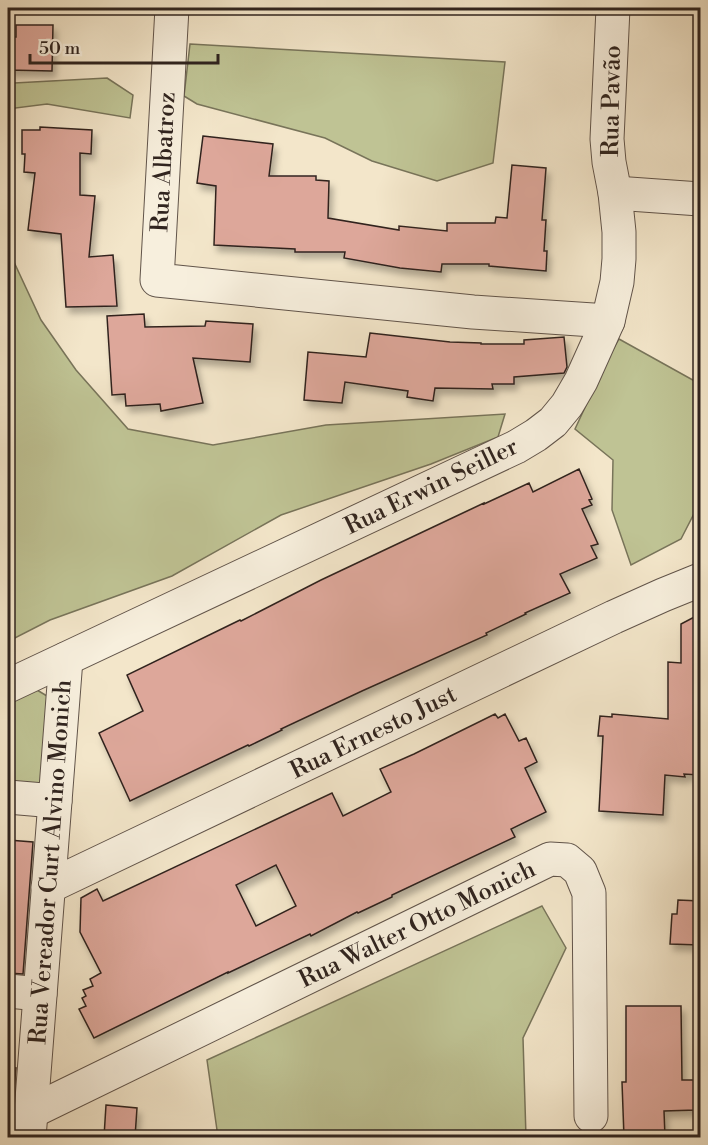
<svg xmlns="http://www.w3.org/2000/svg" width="708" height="1145" viewBox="0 0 708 1145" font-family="'Libre Bodoni',serif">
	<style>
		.green { fill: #bfc394; stroke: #78745a; stroke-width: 1.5 }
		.building { fill: #dda79a; stroke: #30241f; stroke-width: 1.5; fill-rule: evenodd; filter: url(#shadow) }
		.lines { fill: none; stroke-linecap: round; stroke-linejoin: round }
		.minor-casing { stroke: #61544a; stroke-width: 35 }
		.minor { stroke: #f7efdd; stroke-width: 33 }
		.labels { text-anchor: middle; stroke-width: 4.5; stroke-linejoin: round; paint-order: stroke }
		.street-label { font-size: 24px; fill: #30241f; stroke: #f7efdd }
	</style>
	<defs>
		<filter id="shadow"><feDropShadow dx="3.5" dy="6" stdDeviation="3" flood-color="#0004"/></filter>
	</defs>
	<rect width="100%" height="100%" fill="#f3e6ca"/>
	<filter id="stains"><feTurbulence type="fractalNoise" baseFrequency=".00333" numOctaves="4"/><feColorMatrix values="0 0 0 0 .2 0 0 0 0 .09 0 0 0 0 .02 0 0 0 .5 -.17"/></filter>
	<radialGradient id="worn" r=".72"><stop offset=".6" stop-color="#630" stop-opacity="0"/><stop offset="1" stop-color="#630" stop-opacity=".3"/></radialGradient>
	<g class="green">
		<path d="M190,44L505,62L493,163L437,181L372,161L325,138L197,104L184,96Z"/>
		<path d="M107,78L133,95L130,118L47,104L8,109V82L14,83Z"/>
		<path d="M8,200L14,262L41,320L76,370L128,429L213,445L326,425L505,414L498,437L431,464L281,515L172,576L50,620L13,639L8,625Z"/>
		<path d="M619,339L700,384V502L681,539L631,565L612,510L613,460L575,429L607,360Z"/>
		<path d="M37,690L47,696L43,779L39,785L8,784V696Z"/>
		<path d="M542,906L566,948L523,1038L526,1137H218L207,1060Z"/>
	</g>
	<g class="building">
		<path d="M16,25H53L52,71L8,70V37H16Z"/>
		<path d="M40,127L92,130L91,154L80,153V195L95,196L89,257L113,255L117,306L66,307L61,234L28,230L35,173L24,172L25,154H22V130H40Z"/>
		<path d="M203,136L273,144L269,176H316V180L329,181L328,218L399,230V226L447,231V223H495L496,217L507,218L512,165L546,168L542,220H546L544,251H547L546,271L489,266V264H442L441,272L400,268L344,258L345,252H295V249L214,245L216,186L197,183Z"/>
		<path d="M144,314L145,327L205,326L206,321L253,324L250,362L193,358L203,403L161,411L160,404L126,406L125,394L112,395L107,316Z"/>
		<path d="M370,333L450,342L481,343V344H524V340L564,337L567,367L564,373L514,377V384H492L493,389L435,388L433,401L407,397L408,391L345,382L342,403L304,400L308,352L366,357Z"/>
		<path d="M579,469L592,499L589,500L592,505L582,509L598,544L591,546L597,558L560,574L570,593L525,613L526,614L486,633L487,635L362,691L281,729L282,730L249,746L248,745L130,801L99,733L143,711L127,675L240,620L241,621L321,580L484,503V504L529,483L533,492Z"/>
		<path d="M700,614V775L684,774L685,777L665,775L663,815L599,811L603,736H598L600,716L612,717V714L668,719V662L681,663V624Z"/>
		<path d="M495,714L498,718L505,714L519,741L526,738L537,762L525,768L546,812L511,829L515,837L392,895V897L358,913L357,912L311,936L310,934L228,973V972L94,1038L79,1009L86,1006L82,998L86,996L83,990L93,986L90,979L101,973L80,932L81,898L97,889L103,901L332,793L343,816L391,792L380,769L414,754ZM276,865L296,906L256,926L236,885Z"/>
		<path d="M8,840L33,842L23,974L8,973Z"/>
		<path d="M678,900L700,901V945L670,944L672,914H677Z"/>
		<path d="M626,1006H681L682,1080H695L696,1110L664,1111L665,1137H624L622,1082H626Z"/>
		<path d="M8,1067L16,1068L13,1098H8Z"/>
		<path d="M106,1105L137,1108L135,1137H104Z"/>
	</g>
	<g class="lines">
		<defs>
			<g id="minor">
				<path d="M172,8L157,280L473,312L608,321"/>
				<path d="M615,193L700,199"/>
				<path d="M8,686L516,447L536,435L553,422L567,405L581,381L608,321L617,282L619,259V232L615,193L609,162L607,139L613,8"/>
				<path d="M8,797L55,801"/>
				<path d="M48,887L614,617L663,595L700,580"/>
				<path d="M8,991L40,994"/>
				<path d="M31,1112L550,859L567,860L580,871L589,893L591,1116"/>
				<path d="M29,1138L66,659"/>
			</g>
		</defs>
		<use href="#minor" class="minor-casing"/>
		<use href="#minor" class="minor"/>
	</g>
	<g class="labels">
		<g class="street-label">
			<text transform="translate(611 101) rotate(-89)" y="8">Rua Pavão</text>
			<text transform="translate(163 162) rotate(-87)" y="8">Rua Albatroz</text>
			<text transform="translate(431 486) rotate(-26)" y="8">Rua Erwin Seiller</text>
			<text transform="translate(373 732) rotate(-26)" y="8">Rua Ernesto Just</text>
			<text transform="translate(50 862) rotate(-86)" y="8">Rua Vereador Curt Alvino Monich</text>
			<text transform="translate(417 924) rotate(-26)" y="8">Rua Walter Otto Monich</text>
		</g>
	</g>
	<rect width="708" height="1145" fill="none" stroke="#f3e6ca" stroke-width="30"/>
	<rect x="9" y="9" width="690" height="1127" fill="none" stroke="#30241f" stroke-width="3"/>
	<rect x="15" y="15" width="678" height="1115" fill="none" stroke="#30241f" stroke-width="1.5"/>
	<path d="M30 54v9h188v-9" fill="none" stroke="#30241f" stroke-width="3"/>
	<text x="39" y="54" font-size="18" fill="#30241f" stroke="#f7efdd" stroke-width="4.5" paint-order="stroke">50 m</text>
	<rect width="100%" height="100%" filter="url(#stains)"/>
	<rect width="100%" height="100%" fill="url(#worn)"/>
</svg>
